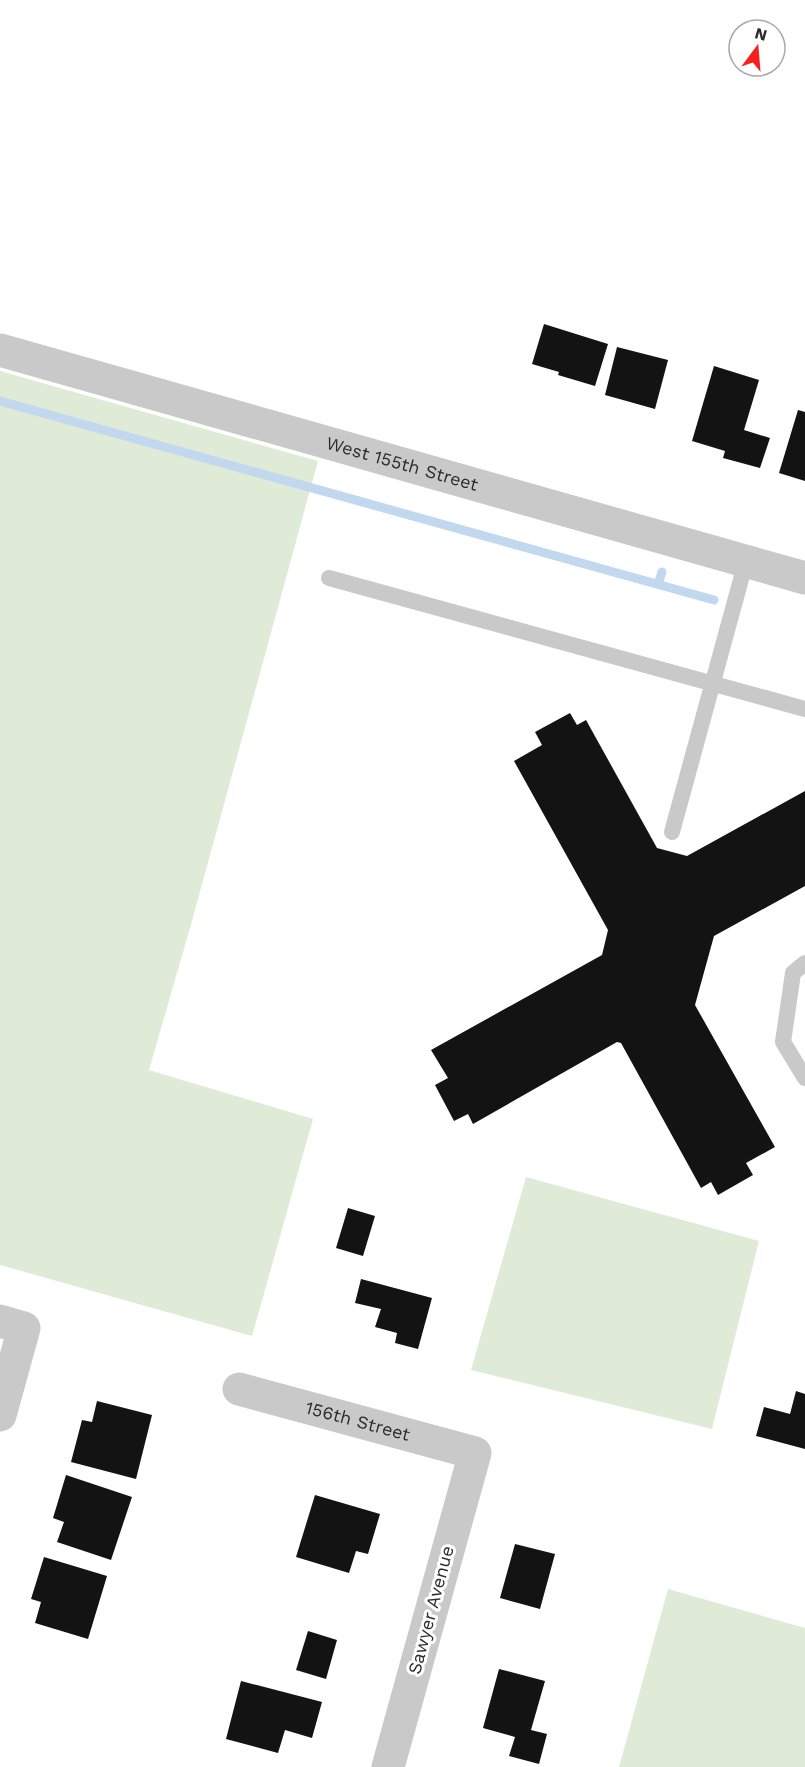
<svg xmlns="http://www.w3.org/2000/svg" width="805" height="1767" viewBox="0 0 805 1767" font-family="'Work Sans',sans-serif">
	<style>
		.green { fill: #e0ebd7 }
		.lines { fill: none; stroke-linecap: round; stroke-linejoin: round }
		.stream { stroke: #c1d8ee; stroke-width: 9 }
		.building { fill: #131313 }
		.service { stroke: #c9c9c9; stroke-width: 16 }
		.minor { stroke: #c9c9c9; stroke-width: 33 }
		.labels { text-anchor: middle; stroke-width: 6; stroke-linejoin: round; paint-order: stroke }
		.street-label { font-size: 18px; fill: #2c2c2c; stroke: #fff }
	</style>
	<rect width="100%" height="100%" fill="#fff"/>
	<g class="green">
		<path d="M0,371L318,461L192,921L149,1070L313,1119L252,1336L0,1265Z"/>
		<path d="M526,1177L759,1241L712,1429L471,1370Z"/>
		<path d="M668,1589L805,1628V1767H619Z"/>
	</g>
	<g class="lines">
		<g class="stream">
			<path d="M0,401L714,600"/>
			<path d="M658,584L662,572"/>
		</g>
	</g>
	<g class="building">
		<path d="M544,324L608,344L595,386L558,375L559,372L532,364Z"/>
		<path d="M617,347L668,360L655,409L605,395Z"/>
		<path d="M714,366L759,380L744,430L770,438L760,468L723,458L725,451L692,441Z"/>
		<path d="M798,410L805,412V481L779,473Z"/>
		<path d="M570,713L577,725L586,720L657,848L687,856L805,791V886L714,936L695,1005L775,1147L746,1163L753,1175L718,1195L711,1182L701,1188L621,1043L617,1042L473,1124L468,1114L454,1121L435,1085L448,1078L431,1050L602,955L608,930L514,761L542,745L535,732Z"/>
		<path d="M348,1208L375,1216L363,1256L336,1248Z"/>
		<path d="M361,1279L432,1298L418,1349L395,1343L397,1333L375,1327L381,1309L355,1303Z"/>
		<path d="M796,1391L805,1394V1449L756,1436L764,1407L790,1414Z"/>
		<path d="M97,1401L152,1415L136,1479L71,1462L82,1420L92,1422Z"/>
		<path d="M66,1475L132,1497L111,1560L57,1542L64,1522L53,1518Z"/>
		<path d="M315,1495L380,1514L368,1554L356,1551L349,1573L296,1557Z"/>
		<path d="M515,1544L555,1554L540,1609L500,1598Z"/>
		<path d="M44,1557L107,1576L88,1639L35,1623L41,1602L31,1599Z"/>
		<path d="M308,1631L337,1640L326,1679L296,1670Z"/>
		<path d="M499,1669L545,1681L531,1730L547,1734L539,1764L509,1756L515,1737L483,1728Z"/>
		<path d="M241,1681L322,1702L312,1738L285,1730L278,1753L226,1739Z"/>
	</g>
	<g class="lines">
		<g class="service">
			<path d="M329,578L805,709"/>
			<path d="M672,832L746,561"/>
			<path d="M805,963L793,973L783,1042L805,1078"/>
		</g>
		<g class="minor">
			<path id="s1" d="M0,350L805,578"/>
			<path d="M0,1321L24,1328L0,1415"/>
			<path id="s2" d="M239,1389L475,1453L388,1767"/>
		</g>
	</g>
	<g class="labels">
		<g class="street-label">
			<text dy="6" stroke="none"><textPath href="#s1" startOffset="418">West 155th Street</textPath></text>
			<text dy="6" stroke="none"><textPath href="#s2" startOffset="123">156th Street</textPath></text>
			<text transform="translate(431 1610) rotate(-75)" y="6">Sawyer Avenue</text>
		</g>
	</g>
	<g transform="translate(757 48) rotate(16)"><circle r="28" fill="#ffffff" stroke="#ababab" stroke-width="1.5"/>
	<path d="M0-4.5L10 22L0 15L-10 22Z" fill="#f5211c"/>
	<text y="-9" font-size="16" font-weight="bold" text-anchor="middle" fill="#2c2c2c">N</text>
	</g>
</svg>
